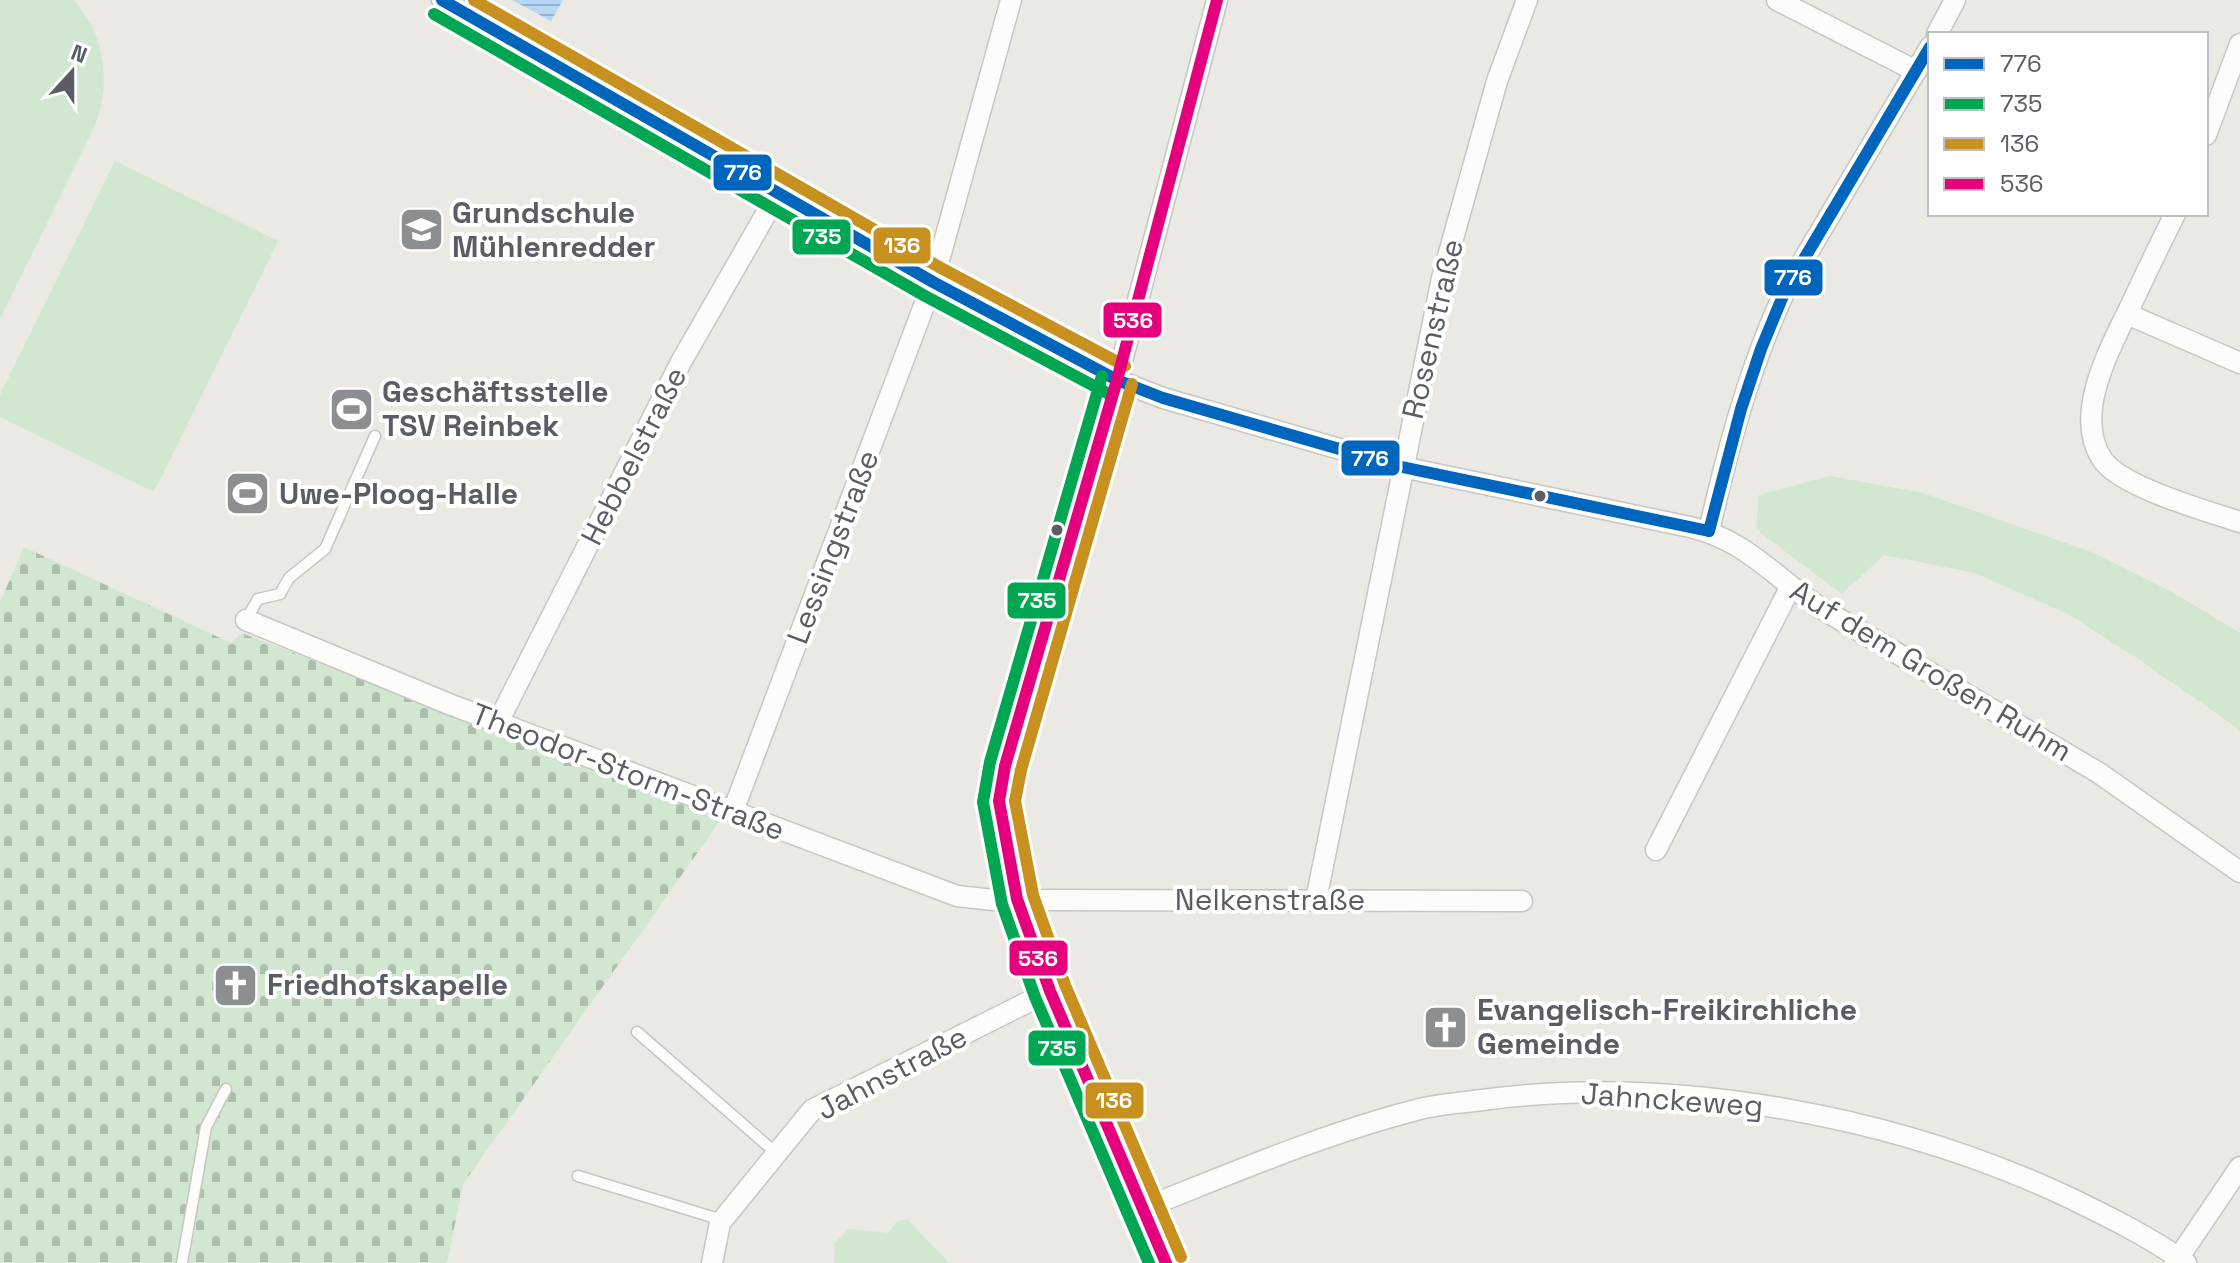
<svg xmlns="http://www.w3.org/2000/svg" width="2240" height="1263" viewBox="0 0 2240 1263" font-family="'Space Grotesk',sans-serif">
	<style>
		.green { fill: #d1e7d0 }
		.cemetery { fill: url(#cemetery-stones) }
		.water { fill: url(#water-rules) }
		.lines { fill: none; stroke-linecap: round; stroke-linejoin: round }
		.service-casing { stroke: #c7c6c5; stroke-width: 13 }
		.minor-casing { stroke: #c7c6c5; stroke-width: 23 }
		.service { stroke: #fcfcfb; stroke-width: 10 }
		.minor { stroke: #fcfcfb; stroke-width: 20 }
		.bus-1-casing { stroke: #fff; stroke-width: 18 }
		.bus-2-casing { stroke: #fff; stroke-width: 18 }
		.bus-3-casing { stroke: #fff; stroke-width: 18 }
		.bus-4-casing { stroke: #fff; stroke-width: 18 }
		.bus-1 { stroke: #0065bd; stroke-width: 12 }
		.bus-2 { stroke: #00a651; stroke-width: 12 }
		.bus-3 { stroke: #c8901e; stroke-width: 12 }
		.bus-4 { stroke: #e5007d; stroke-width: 12 }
		.bus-dot { fill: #5a5d63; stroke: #fff; stroke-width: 3 }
		.labels { text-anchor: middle; stroke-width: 8; stroke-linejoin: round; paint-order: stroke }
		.poi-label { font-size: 30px; font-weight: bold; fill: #5a5d63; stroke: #fff; text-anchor: start }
		.street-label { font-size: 30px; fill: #5a5d63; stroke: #fff }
		.line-badge { stroke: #fff; stroke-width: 3 }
		.badge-label { font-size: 22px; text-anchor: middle; font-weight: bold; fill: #fff }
	</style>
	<defs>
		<pattern id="cemetery-stones" width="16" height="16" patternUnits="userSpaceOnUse" patternTransform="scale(2)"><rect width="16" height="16" fill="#d1e7d0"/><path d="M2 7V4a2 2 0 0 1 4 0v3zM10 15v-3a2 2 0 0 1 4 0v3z" fill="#adbeac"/></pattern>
		<pattern id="water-rules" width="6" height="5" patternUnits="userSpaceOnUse" patternTransform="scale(2)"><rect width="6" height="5" fill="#b6d8f7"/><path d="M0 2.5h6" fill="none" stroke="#97b2cc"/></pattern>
	</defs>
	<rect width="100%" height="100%" fill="#eae9e4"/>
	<g class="green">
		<path d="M0,0H74C104,35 112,81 95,125L0,319Z"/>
		<path d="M115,161L278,241L154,492L0,417V395Z"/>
		<path d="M1830,476L1923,493L2094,553L2172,592L2240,633V730L2137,658L2068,614L1975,573L1884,555L1842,594L1756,529L1759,495Z"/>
		<path d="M907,1219L949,1263H834L835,1243L849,1229L889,1233L896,1222Z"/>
	</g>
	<path class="cemetery" d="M24,547L231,643L242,633L722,818L463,1184L447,1263H0V602Z"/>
	<path class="water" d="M512,0H563L551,21Z"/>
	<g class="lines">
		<defs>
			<g id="service">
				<path d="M246,620L258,599L280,594L289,578L325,549L375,436"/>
				<path d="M637,1032L777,1154"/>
				<path d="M578,1176L722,1220"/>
				<path d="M182,1263L206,1127L226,1089"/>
			</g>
			<g id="minor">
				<path d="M442,0L933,282L1117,380L1163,398L1402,467L1690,527C1746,540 1773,576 1819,607L2099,773L2240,872"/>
				<path d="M1777,0L1916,71"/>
				<path d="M1937,34L1955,0"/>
				<path d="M2206,135L2240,44"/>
				<path d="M2175,214C2160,244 2146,273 2132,303C2112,345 2072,413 2102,459C2120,487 2207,511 2240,522"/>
				<path d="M2127,314L2240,363"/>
				<path d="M1709,531C1728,448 1749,368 1785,291L1930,47"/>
				<path d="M246,620L449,704L957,896L994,900L1522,901"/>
				<path d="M498,722L681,362L778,193"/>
				<path d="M733,811L933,282L1011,0"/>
				<path d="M1656,850L1790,588"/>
				<path d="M1316,900L1442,278L1497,81L1527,0"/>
				<path d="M1144,1208C1233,1173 1323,1134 1416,1110C1437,1104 1461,1103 1482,1100C1674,1074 1896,1116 2070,1198C2109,1217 2150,1237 2186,1263"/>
				<path d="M712,1263L720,1223L812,1110L1050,991"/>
				<path d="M1166,1263L1050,991L1017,899L999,801L1005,766L1117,380L1217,0"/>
				<path d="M2175,1263L2240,1167"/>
			</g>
		</defs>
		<use href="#service" class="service-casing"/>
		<use href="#minor" class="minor-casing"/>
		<use href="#service" class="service"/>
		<use href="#minor" class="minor"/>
		<defs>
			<g id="bus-1">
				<path d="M442,0L933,282L1117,380L1163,398L1402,467L1709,531"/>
				<path d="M1709,531L1741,409L1761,349L1785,291L1930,47"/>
			</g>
			<g id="bus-2">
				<path d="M434,14L925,296L1109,394"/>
				<path d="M1102,376L990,762L983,802L1002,904L1035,997L1149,1263"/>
			</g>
			<g id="bus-3">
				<path d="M474,0L941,268L1125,366"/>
				<path d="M1132,384L1021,770L1015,801L1033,895L1065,985L1181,1257"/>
			</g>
			<path id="bus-4" d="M1166,1263L1050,991L1017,899L999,801L1005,766L1117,380L1217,0"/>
		</defs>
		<use href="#bus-1" class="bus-1-casing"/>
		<use href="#bus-2" class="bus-2-casing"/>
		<use href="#bus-3" class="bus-3-casing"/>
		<use href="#bus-4" class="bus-4-casing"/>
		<use href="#bus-1" class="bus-1"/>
		<use href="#bus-2" class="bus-2"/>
		<use href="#bus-3" class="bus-3"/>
		<use href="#bus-4" class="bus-4"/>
	</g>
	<defs>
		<symbol id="school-square" viewBox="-11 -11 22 22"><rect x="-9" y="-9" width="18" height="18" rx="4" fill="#8c8e90" stroke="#fff"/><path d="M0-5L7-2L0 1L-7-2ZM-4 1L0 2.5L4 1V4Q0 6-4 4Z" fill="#fff"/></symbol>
		<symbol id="stadium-square" viewBox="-11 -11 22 22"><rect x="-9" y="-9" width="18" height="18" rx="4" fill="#8c8e90" stroke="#fff"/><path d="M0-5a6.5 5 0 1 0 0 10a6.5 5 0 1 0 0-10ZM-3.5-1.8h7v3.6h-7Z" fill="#fff"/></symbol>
		<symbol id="church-square" viewBox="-11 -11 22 22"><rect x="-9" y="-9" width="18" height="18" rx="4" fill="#8c8e90" stroke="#fff"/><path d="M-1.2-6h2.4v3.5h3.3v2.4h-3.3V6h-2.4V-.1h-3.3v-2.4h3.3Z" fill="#fff"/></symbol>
	</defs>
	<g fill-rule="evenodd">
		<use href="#school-square" x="396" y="204" width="51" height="51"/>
		<use href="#stadium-square" x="326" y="384" width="51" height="51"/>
		<use href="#stadium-square" x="222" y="468" width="51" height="51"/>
		<use href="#church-square" x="210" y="960" width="51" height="51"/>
		<use href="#church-square" x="1420" y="1002" width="51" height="51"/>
	</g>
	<g class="bus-dot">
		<circle cx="1540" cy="496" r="7"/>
		<circle cx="1057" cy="530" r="7"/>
	</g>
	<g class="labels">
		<g class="poi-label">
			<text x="452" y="223">Grundschule<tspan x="452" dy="34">Mühlenredder</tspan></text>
			<text x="382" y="402">Geschäftsstelle<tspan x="382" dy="34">TSV Reinbek</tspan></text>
			<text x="279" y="504">Uwe-Ploog-Halle</text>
			<text x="267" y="995">Friedhofskapelle</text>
			<text x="1477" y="1020">Evangelisch-Freikirchliche<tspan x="1477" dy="34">Gemeinde</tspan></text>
		</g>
		<g class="street-label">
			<text transform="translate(1433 329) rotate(-77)" y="10">Rosenstraße</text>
			<text transform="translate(634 456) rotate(-63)" y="10">Hebbelstraße</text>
			<text transform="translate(833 547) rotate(-69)" y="10">Lessingstraße</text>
			<text transform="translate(1931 671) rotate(31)" y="10">Auf dem Großen Ruhm</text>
			<text transform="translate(628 772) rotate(21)" y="10">Theodor-Storm-Straße</text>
			<text x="1270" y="910">Nelkenstraße</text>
			<text transform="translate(892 1073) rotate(-28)" y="10">Jahnstraße</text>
			<text transform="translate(1672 1100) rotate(4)" y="10">Jahnckeweg</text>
		</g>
	</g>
	<g class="line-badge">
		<rect x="712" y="153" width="61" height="39" rx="8" fill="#0065bd"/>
		<rect x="791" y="218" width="61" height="38" rx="8" fill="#00a651"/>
		<rect x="872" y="226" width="60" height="39" rx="8" fill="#c8901e"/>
		<rect x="1763" y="258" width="61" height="39" rx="8" fill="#0065bd"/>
		<rect x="1102" y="301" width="61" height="38" rx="8" fill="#e5007d"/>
		<rect x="1340" y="439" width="61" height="38" rx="8" fill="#0065bd"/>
		<rect x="1006" y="581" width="61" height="39" rx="8" fill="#00a651"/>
		<rect x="1008" y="939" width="61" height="38" rx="8" fill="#e5007d"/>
		<rect x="1027" y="1029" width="60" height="38" rx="8" fill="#00a651"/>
		<rect x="1084" y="1081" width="61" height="39" rx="8" fill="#c8901e"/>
	</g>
	<g class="badge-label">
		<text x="743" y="180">776</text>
		<text x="822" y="244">735</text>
		<text x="902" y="253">136</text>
		<text x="1793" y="285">776</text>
		<text x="1133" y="328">536</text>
		<text x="1370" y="466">776</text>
		<text x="1037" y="608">735</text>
		<text x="1038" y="966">536</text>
		<text x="1057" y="1056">735</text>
		<text x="1114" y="1108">136</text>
	</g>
	<rect x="1928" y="32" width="280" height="184" fill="#ffffff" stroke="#bdbec1" stroke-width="2"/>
	<rect x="1944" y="58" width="40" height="12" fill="#0065bd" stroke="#bdbec1" stroke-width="2"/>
	<text x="2000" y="72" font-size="24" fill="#5a5d63">776</text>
	<rect x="1944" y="98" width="40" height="12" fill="#00a651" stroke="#bdbec1" stroke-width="2"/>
	<text x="2000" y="112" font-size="24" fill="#5a5d63">735</text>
	<rect x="1944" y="138" width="40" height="12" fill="#c8901e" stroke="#bdbec1" stroke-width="2"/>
	<text x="2000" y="152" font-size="24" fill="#5a5d63">136</text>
	<rect x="1944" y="178" width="40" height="12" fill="#e5007d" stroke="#bdbec1" stroke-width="2"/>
	<text x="2000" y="192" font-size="24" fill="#5a5d63">536</text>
	<g transform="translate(72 72) rotate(21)" stroke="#ffffff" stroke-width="6" paint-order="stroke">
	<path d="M0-6L14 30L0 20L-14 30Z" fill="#5a5d63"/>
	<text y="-12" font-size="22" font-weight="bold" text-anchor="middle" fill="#5a5d63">N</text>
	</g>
</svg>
